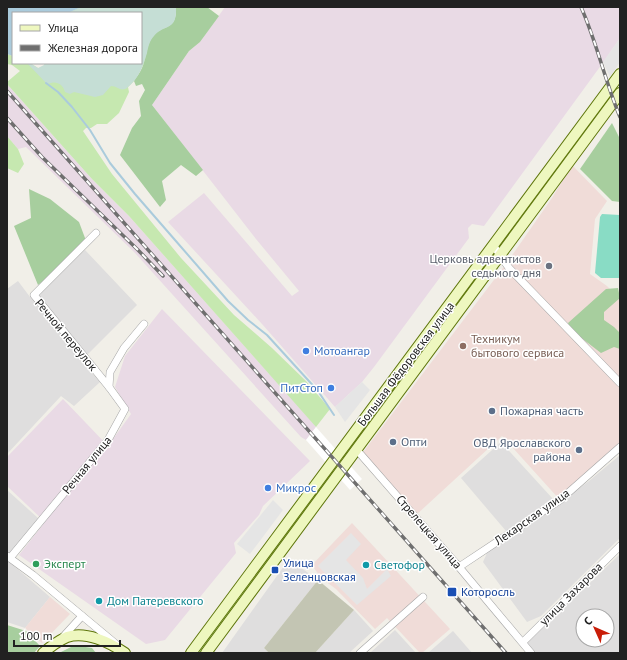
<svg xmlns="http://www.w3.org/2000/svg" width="627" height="660" viewBox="0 0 627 660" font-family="'PT Sans',sans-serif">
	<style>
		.residential { fill: #dfdede; fill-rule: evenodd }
		.commercial { fill: #f0dcd8 }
		.industrial { fill: #e9dae5 }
		.construction { fill: #c3c5b3 }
		.grass { fill: #c6e8b0 }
		.forest { fill: #a7ce9e }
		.wetland { fill: #c5ded5 }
		.pitch { fill: #89dcc5 }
		.parking { fill: #e5e5e5 }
		.water { fill: #aacbdc }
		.pier { fill: #fff }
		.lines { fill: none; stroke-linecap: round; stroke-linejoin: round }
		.stream { stroke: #aacbdc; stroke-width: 2 }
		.street-casing { stroke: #a5a5a5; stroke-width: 8 }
		.secondary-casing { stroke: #5e760a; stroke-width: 12 }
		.street { stroke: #fff; stroke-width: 7 }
		.secondary { stroke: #eef7bf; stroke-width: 10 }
		.rail-casing { stroke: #6f6f6f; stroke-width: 3.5 }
		.rail { stroke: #fff; stroke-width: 2; stroke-dasharray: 6; stroke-linecap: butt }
		.worship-dot { fill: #6b7280; stroke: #fff; stroke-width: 1.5 }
		.education-dot { fill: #8d6e63; stroke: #fff; stroke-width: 1.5 }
		.shop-dot { fill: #3f7fe0; stroke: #fff; stroke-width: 1.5 }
		.service-dot { fill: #5c6f8a; stroke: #fff; stroke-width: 1.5 }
		.leisure-dot { fill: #2e9e5b; stroke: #fff; stroke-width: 1.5 }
		.culture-dot { fill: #0f9aa8; stroke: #fff; stroke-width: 1.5 }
		.transit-dot { fill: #1a4fb4; stroke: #fff; stroke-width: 1.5 }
		.labels { text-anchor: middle; stroke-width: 3; stroke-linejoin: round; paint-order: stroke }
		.worship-label { font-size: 12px; fill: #5b616d; stroke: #fff; text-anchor: end }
		.street-label { font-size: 12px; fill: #212121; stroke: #fff }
		.education-label { font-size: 12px; fill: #785e54; stroke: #fff; text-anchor: start }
		.shop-label { font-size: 12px; fill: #366cbe; stroke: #fff; text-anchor: start }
		.service-label { font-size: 12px; fill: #4e5e75; stroke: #fff; text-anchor: start }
		.transit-label { font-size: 12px; fill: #164399; stroke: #fff; text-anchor: start }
		.leisure-label { font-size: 12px; fill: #27864d; stroke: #fff; text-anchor: start }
		.culture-label { font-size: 12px; fill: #0d838f; stroke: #fff; text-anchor: start }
	</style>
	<rect width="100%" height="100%" fill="#f1efe8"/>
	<g class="residential">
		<path d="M85,250L137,305L81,361L100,382L74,406L61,396L7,454V289L18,281L30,297Z"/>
		<path d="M501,442L553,499L506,531L461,478Z"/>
		<path d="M620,455V538L541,616L527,622L483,562L487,553L510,536L526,527L589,481Z"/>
		<path d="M7,490L39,519L7,559Z"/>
		<path d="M620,554V653H534L527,643ZM583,616H607V640H583Z"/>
		<path d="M289,559L318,580L264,648L269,653H222Z"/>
		<path d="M7,560L50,597L25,628L7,622Z"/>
		<path d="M354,610L373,631L349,653H315Z"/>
		<path d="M395,630L416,653H370Z"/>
		<path d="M453,631L472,653H428Z"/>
	</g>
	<g class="commercial">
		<path d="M572,165L607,201L595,219L590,274L607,286L620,299V447L560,500L502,436L415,516L361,455L506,264L552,198Z"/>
		<path d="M352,523L450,629L422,653H420L387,618L375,629L336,589L321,578L312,565Z"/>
		<path d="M50,597L70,614L42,643L25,628Z"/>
	</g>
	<g class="industrial">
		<path d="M225,7H620V38L602,64L484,226L472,224L468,228L469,238L374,367L362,382L335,407L262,324L168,222L204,193L292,296L299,291L256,239L152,105L189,51L200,42Z"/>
		<path d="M7,84L92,179L129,216L313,423L316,427L306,440L301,437L135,253L26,147L18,149L7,136Z"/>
		<path d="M162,309L310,461L263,506L259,515L234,543L236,553L165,640L146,644L19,555L45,522L7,486V457L63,399L108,446L131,414L115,387L125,356Z"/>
	</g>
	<path class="construction" d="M318,580L354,610L315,653H269L264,648Z"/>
	<g class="grass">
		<path d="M81,7H176L134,81L128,87L129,92L119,113L107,124H97L91,128H86L83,131L112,174L181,258L234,315L272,348L306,381L330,409L316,427L129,216L92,179L7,84V82L20,71L12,65L7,64V54L13,56V63H30L38,68L43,69L45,63H141V13H68Z"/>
		<path d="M609,96L610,99L505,241L503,239Z"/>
		<path d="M7,136L18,149L24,164L18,173L7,168Z"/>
		<path d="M491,256L493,258L424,351L422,349Z"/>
		<path d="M417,355L420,357L200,653H197Z"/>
	</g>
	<g class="forest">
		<path d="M176,7H207L219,16L200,42L189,51L152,105L203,170L196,176L181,165L162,181L166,200L160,207L120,155L132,128L141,116L139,101L145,90L142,84L136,86L134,81C136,77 140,73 142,68C147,58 146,45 153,36C163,24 177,31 176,7Z"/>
		<path d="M612,123L620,139V202L612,201L580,169Z"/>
		<path d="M29,189L50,199L79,222L88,246L38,285L14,226L31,218Z"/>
		<path d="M618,288L620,298L604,312V320L614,327L620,333V349L614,347L601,353L571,330L568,323L606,289Z"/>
		<path d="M7,625L26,631L40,646L34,653H7Z"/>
		<path d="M73,646H79L92,648L96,653H59Z"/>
	</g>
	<path class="wetland" d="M81,7H176C177,32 165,23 154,36C150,40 148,47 147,53C143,66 139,78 128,87C121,93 118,86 111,86L103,95L95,97L74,92L70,94L65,92C63,84 56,80 48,84L46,83L27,63H30L38,68L44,65L45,63H141V13H68Z"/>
	<path class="pitch" d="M602,214L620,215V278H601L595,273L600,217Z"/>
	<g class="parking">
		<path d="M620,38V62L610,77L603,62Z"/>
		<path d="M362,382L370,390L345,422L335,407Z"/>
		<path d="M273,500L283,510L250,554L237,544Z"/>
		<path d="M351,533L361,544L346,560L363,578L367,589L387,569L391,576L357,605L318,566Z"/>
	</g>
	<path class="water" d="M7,7H81L68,13H13V56L7,54Z"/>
	<path class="pier" d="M316,427L362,479L350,490L306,440Z"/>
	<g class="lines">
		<path class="stream" d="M46,83L58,92L72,107L90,130L110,163L135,194L175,240L228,301L248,320L267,335L318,391L334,415"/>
		<defs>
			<g id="street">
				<path d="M96,233L34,295L109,387"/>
				<path d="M493,245L509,268L620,383"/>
				<path d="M356,449L459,567L531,653"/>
				<path d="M7,556L33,575L116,644"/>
				<path d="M10,558L108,440L125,409L109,387L110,372L124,348L144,324"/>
				<path d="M459,567L560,500L620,447"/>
				<path d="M62,638L82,616"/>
				<path d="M523,642L620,546"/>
				<path d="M360,653L423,597"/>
			</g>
			<g id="secondary">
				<path d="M43,653C50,647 58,641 67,637C86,631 109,642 125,653"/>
				<path d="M191,653L620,74"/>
				<path d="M206,653L620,93"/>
			</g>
		</defs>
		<use href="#street" class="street-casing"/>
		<use href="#secondary" class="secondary-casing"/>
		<use href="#street" class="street"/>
		<use href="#secondary" class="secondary"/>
		<defs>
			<g id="rail">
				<path d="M581,7C597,43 605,81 620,117"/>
				<path d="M7,91L506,653"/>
				<path d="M7,118L42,157L138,250L163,276"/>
			</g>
		</defs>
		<use href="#rail" class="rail-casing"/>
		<use href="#rail" class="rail"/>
	</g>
	<circle class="worship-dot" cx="549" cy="266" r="4"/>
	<circle class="education-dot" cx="463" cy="346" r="4"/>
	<g class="shop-dot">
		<circle cx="306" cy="351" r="4"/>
		<circle cx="331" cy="388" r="4"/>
		<circle cx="268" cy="488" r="4"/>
	</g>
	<g class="service-dot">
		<circle cx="492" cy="411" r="4"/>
		<circle cx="393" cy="442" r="4"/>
		<circle cx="579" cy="450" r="4"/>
	</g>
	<circle class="leisure-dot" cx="36" cy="564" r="4"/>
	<g class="culture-dot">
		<circle cx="366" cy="565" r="4"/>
		<circle cx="99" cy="601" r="4"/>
	</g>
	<g class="transit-dot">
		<rect x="271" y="566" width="8" height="8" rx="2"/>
		<rect x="447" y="587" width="10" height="10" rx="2"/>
	</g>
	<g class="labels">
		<g class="worship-label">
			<text x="541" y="263">Церковь адвентистов<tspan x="541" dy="14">седьмого дня</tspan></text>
		</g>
		<g class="street-label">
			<text transform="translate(66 335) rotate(50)" y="4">Речной переулок</text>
			<text transform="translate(406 364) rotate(-53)" y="4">Большая Фёдоровская улица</text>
			<text transform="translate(87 465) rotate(-51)" y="4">Речная улица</text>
			<text transform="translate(532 517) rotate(-35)" y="4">Лекарская улица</text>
			<text transform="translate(429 532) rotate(49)" y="4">Стрелецкая улица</text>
			<text transform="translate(571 594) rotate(-45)" y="4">улица Захарова</text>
		</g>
		<g class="education-label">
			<text x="471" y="343">Техникум<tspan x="471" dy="14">бытового сервиса</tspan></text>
		</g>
		<g class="shop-label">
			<text x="314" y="355">Мотоангар</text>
			<text x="323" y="392" text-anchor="end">ПитСтоп</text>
			<text x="276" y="492">Микрос</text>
		</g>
		<g class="service-label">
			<text x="500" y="415">Пожарная часть</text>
			<text x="401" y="446">Опти</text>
			<text x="571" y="447" text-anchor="end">ОВД Ярославского<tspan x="571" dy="14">района</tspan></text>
		</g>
		<g class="transit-label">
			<text x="283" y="567">Улица<tspan x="283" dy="14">Зеленцовская</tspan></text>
			<text x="461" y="596">Которосль</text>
		</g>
		<g class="leisure-label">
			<text x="44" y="568">Эксперт</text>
		</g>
		<g class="culture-label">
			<text x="374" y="569">Светофор</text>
			<text x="107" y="605">Дом Патеревского</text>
		</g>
	</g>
	<rect width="627" height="660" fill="none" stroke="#212121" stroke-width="16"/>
	<rect x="12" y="12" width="130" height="52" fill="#ffffff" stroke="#a6a6a6"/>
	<rect x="20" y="25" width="20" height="6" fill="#eef7bf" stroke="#a6a6a6"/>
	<text x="48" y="32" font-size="12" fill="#212121">Улица</text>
	<rect x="20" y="45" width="20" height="6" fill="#6f6f6f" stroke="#a6a6a6"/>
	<text x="48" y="52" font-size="12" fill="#212121">Железная дорога</text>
	<g transform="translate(595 628) rotate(315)"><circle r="19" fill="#ffffff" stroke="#a6a6a6"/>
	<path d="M0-3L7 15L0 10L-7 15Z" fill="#c91d08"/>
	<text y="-6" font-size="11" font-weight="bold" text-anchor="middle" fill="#212121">С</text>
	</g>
	<path d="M14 640v6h106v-6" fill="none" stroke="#212121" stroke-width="2"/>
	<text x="20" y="640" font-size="12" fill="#212121" stroke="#ffffff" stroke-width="3" paint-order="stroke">100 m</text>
</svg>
